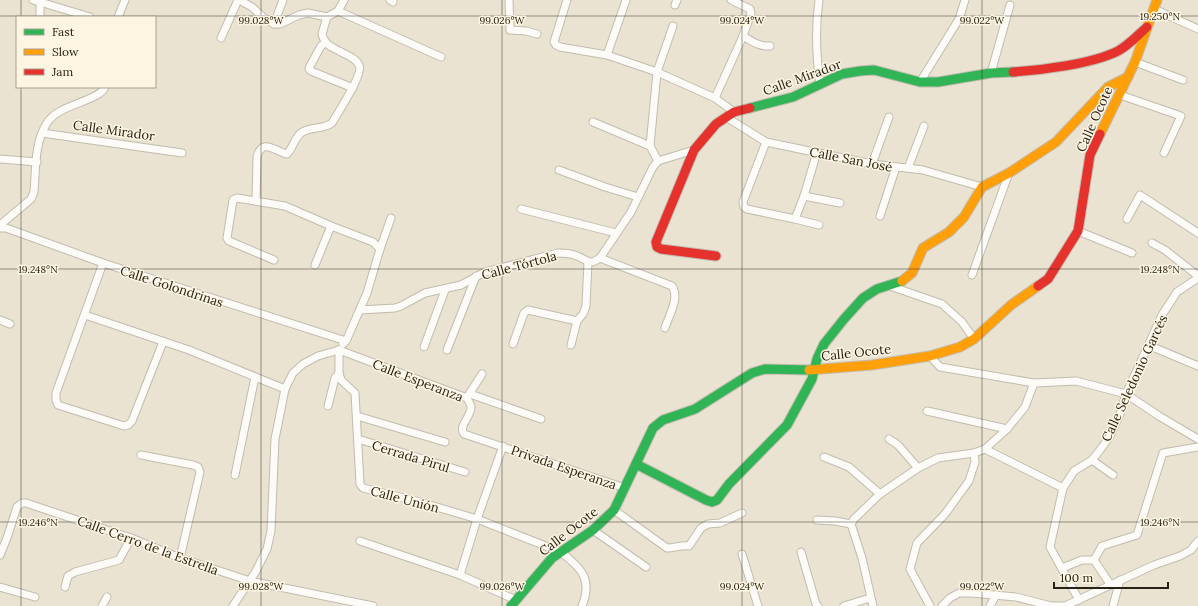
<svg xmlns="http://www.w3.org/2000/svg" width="1198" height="606" viewBox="0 0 1198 606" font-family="Lora,serif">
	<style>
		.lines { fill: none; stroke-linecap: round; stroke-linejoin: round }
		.street-casing { stroke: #c2bcaf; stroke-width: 9 }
		.fast-casing { stroke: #c2bcaf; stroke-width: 11 }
		.slow-casing { stroke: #c2bcaf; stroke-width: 11 }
		.jam-casing { stroke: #c2bcaf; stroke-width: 11 }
		.street { stroke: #fcfbf8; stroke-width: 7 }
		.fast { stroke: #30b455; stroke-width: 9 }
		.slow { stroke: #ff9f0a; stroke-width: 9 }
		.jam { stroke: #e5322d; stroke-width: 9 }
		.ticks { fill: none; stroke: #272216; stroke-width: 1; stroke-opacity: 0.45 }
		.labels { text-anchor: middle; stroke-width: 3; stroke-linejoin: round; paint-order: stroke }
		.street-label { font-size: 13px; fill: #272216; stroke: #fdf5e2 }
		.ticks-label { font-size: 10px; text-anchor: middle; fill: #272216; stroke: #fdf5e2; stroke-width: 3; stroke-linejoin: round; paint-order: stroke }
	</style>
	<rect width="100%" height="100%" fill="#eae3d2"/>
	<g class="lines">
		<defs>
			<g id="street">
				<path d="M33,0L90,17"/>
				<path d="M239,0L252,7L264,18L274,24H280L299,15L308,13L327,17"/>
				<path d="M390,0L393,2"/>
				<path d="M509,0L510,30L526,31L537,34"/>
				<path d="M567,0L554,42L556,45L560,47L607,55L657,72L715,98L734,112"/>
				<path d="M819,0C815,28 816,55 820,84"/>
				<path d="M675,5L677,0"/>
				<path d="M1154,9L1198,29"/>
				<path d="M338,11L441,57"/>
				<path d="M40,17V1"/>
				<path d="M118,17L125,0"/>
				<path d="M327,17L338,11L344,0"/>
				<path d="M274,24L283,0"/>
				<path d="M743,36C752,41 759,47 770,46"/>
				<path d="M221,38L238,0"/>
				<path d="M325,43L321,46L310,66L309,69L311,71L353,88"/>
				<path d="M607,55L626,0"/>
				<path d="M1135,62L1183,80"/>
				<path d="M991,73L1010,5"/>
				<path d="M920,82L959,19L965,0"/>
				<path d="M1120,95L1181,116L1164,153"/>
				<path d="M715,98L743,36L751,13L750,9L731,0"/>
				<path d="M726,117L766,142L872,164L923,170L982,187"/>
				<path d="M593,122L650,146"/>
				<path d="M42,133L182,153"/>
				<path d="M766,142L743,202L744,207L747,209L795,219L804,196L817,152"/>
				<path d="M0,159L37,162"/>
				<path d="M658,161L650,146L657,72L673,26"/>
				<path d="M872,164L889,117"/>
				<path d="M908,168L924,126"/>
				<path d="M559,170L605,187L638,197"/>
				<path d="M804,196L840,203"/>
				<path d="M256,201L257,157C262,137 276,152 287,154C293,148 295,137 301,133C310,126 323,130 332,123C337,114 364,74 359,65C356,58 345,54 339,51C330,46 325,45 322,34L327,17"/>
				<path d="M521,209L616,233"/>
				<path d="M880,216L896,167"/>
				<path d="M795,219L819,225"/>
				<path d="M1127,219L1140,195L1198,233"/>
				<path d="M0,225L31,199L34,192C36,170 34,143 47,123C58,104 100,101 105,87"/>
				<path d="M0,228H6L103,263L346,341"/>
				<path d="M1078,231L1132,253"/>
				<path d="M1152,243L1165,250L1198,276"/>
				<path d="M600,258L672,286C680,298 669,315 665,328"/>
				<path d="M274,260L229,241L227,238L233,200L237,198L285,206L331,226L373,242L380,249"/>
				<path d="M103,263L56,393V400L58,405L124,426L128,425L132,421L163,342"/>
				<path d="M315,265L331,226"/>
				<path d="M972,275L1009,173"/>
				<path d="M887,285L942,304L962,322L974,339"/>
				<path d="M360,310L395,308L401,306L425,293L461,285L485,272L558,253C564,253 571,253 577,256C588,260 588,266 600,258L631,212L653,167L658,161L694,150"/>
				<path d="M85,315L189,350L285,389"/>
				<path d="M0,320L10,324"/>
				<path d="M343,344L346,341L367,293L380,249L391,218"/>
				<path d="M513,344L524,313L528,310L577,321"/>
				<path d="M571,345L577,321L583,314L586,306L588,262"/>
				<path d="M1148,345L1198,366"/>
				<path d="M424,347L445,290"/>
				<path d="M339,350L467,398C468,401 471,404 471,407C471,417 458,426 464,434L625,488"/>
				<path d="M447,350L476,276"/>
				<path d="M930,356L940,367L1034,383L1076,381L1126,394L1159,416L1198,439"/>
				<path d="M339,373L341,380L355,393L360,484L363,488L420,502L477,519L561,552C581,568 593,579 582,606"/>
				<path d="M470,394L541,419"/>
				<path d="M468,396L482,374"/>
				<path d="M328,406L335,378L339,373V350"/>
				<path d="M927,411L1007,429"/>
				<path d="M357,416L445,442"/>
				<path d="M358,439L465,472"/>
				<path d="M889,439L898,445L918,468"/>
				<path d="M985,449L1063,488"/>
				<path d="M141,455L193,465L198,467L200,472L180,558"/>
				<path d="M824,457L849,467L880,494"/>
				<path d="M1092,460L1113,475"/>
				<path d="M235,475L255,377"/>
				<path d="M614,510L667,548C675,548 680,545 689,546L701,528L708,524L720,523L742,513"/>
				<path d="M817,520L835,521L851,524"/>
				<path d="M593,530L646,567"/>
				<path d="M360,541L460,575L516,600"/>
				<path d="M801,552L816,604L818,606"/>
				<path d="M742,554L758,606"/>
				<path d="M0,555L7,538L17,507L22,503H26L131,538L180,558L250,581L373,606"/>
				<path d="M1094,560L1102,546L1137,535L1163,453L1198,447"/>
				<path d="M1062,568L1082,560H1094L1110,584"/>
				<path d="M460,575L477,519L503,446"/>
				<path d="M0,587L35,597"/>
				<path d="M65,587L68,576L75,572L119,560L131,538"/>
				<path d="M1079,600L1050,547L1063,488L1074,471L1092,460L1100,450L1110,436L1120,414L1126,394L1162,315L1177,292L1198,278"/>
				<path d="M102,606L107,597"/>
				<path d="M233,606L256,571L267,549L271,531L275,439L285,389L293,373L303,364L318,356L339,350"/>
				<path d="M844,606L870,598"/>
				<path d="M873,606L862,558L851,524L854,519L880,494L918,468L938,458L974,453L985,449L1007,429L1025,407L1034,383"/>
				<path d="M930,606L910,569L917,543L945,514L969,481L975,462L974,453"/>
				<path d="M942,606L950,598L959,593H971L1016,597L1051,606H1065L1154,565L1180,556L1191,550L1198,541"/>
				<path d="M990,606L996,595"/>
				<path d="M1113,606L1120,580"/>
			</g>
			<g id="fast">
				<path d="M750,108L793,97L842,74L860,71L874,70L920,82H938L991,73L1013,72"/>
				<path d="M636,464L706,500L712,502L717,500L729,484L787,425L812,379L817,359L824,344L844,319L863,298L877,289L902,281"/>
				<path d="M511,606L552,558L593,530L614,510L653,428L663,420L695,409L752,373L765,369L809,370"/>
			</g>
			<g id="slow">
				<path d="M1100,134L1135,62L1157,0"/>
				<path d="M902,281L912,273L923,248L949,232L964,217L982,187L1009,173L1056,142L1108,87L1128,77"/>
				<path d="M809,370L872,365L930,356L960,347L974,339L1011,305L1038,286"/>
			</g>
			<g id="jam">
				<path d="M1013,72C1042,70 1092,64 1118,51C1129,45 1138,35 1147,27"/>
				<path d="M716,256L661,249L657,247L656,242L694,150L716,124L734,112L750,108"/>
				<path d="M1038,286L1048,279L1078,231L1090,155L1100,134"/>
			</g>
		</defs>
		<use href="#street" class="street-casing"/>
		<use href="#fast" class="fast-casing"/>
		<use href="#slow" class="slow-casing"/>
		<use href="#jam" class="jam-casing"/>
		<use href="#street" class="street"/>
		<use href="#fast" class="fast"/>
		<use href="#slow" class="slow"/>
		<use href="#jam" class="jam"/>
	</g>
	<path class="ticks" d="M21,0V17M261,0V606M502,0V606M742,0V606M982,0V606M0,16H1198M21,87V606M0,269H1198M0,522H1198"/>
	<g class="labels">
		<g class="street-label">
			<text transform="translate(802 77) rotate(-20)" y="5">Calle Mirador</text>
			<text transform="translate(1094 119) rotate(-66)" y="5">Calle Ocote</text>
			<text transform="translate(114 130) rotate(8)" y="5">Calle Mirador</text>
			<text transform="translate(851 159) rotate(11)" y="5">Calle San José</text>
			<text transform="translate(519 265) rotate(-15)" y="5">Calle Tórtola</text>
			<text transform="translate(172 286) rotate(18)" y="5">Calle Golondrinas</text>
			<text transform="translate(856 352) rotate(-6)" y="5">Calle Ocote</text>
			<text transform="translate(1134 378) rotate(-65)" y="5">Calle Seledonio Garcés</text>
			<text transform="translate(418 380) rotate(21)" y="5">Calle Esperanza</text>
			<text transform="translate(411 456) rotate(17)" y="5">Cerrada Pirul</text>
			<text transform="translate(564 467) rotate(19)" y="5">Privada Esperanza</text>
			<text transform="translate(405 499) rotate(15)" y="5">Calle Unión</text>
			<text transform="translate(568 531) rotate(-38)" y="5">Calle Ocote</text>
			<text transform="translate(148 545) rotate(20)" y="5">Calle Cerro de la Estrella</text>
		</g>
	</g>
	<g class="ticks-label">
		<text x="1160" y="20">19.250°N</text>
		<text x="261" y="24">99.028°W</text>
		<text x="502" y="24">99.026°W</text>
		<text x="742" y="24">99.024°W</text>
		<text x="982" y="24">99.022°W</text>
		<text x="38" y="273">19.248°N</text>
		<text x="1160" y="273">19.248°N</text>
		<text x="38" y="526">19.246°N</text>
		<text x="1160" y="526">19.246°N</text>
		<text x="261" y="590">99.028°W</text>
		<text x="502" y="590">99.026°W</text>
		<text x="742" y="590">99.024°W</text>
		<text x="982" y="590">99.022°W</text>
	</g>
	<rect x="16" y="16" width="140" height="72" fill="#fdf5e2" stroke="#a7a190"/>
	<rect x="24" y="29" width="20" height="6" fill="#30b455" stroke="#a7a190"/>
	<text x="52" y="36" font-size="12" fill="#272216">Fast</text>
	<rect x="24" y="49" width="20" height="6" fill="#ff9f0a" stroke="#a7a190"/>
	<text x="52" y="56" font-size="12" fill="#272216">Slow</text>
	<rect x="24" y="69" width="20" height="6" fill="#e5322d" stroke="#a7a190"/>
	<text x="52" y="76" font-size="12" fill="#272216">Jam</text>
	<path d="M1054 582v6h114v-6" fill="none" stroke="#272216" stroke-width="2"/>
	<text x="1060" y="582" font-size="12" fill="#272216" stroke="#fdf5e2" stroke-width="3" paint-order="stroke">100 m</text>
</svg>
